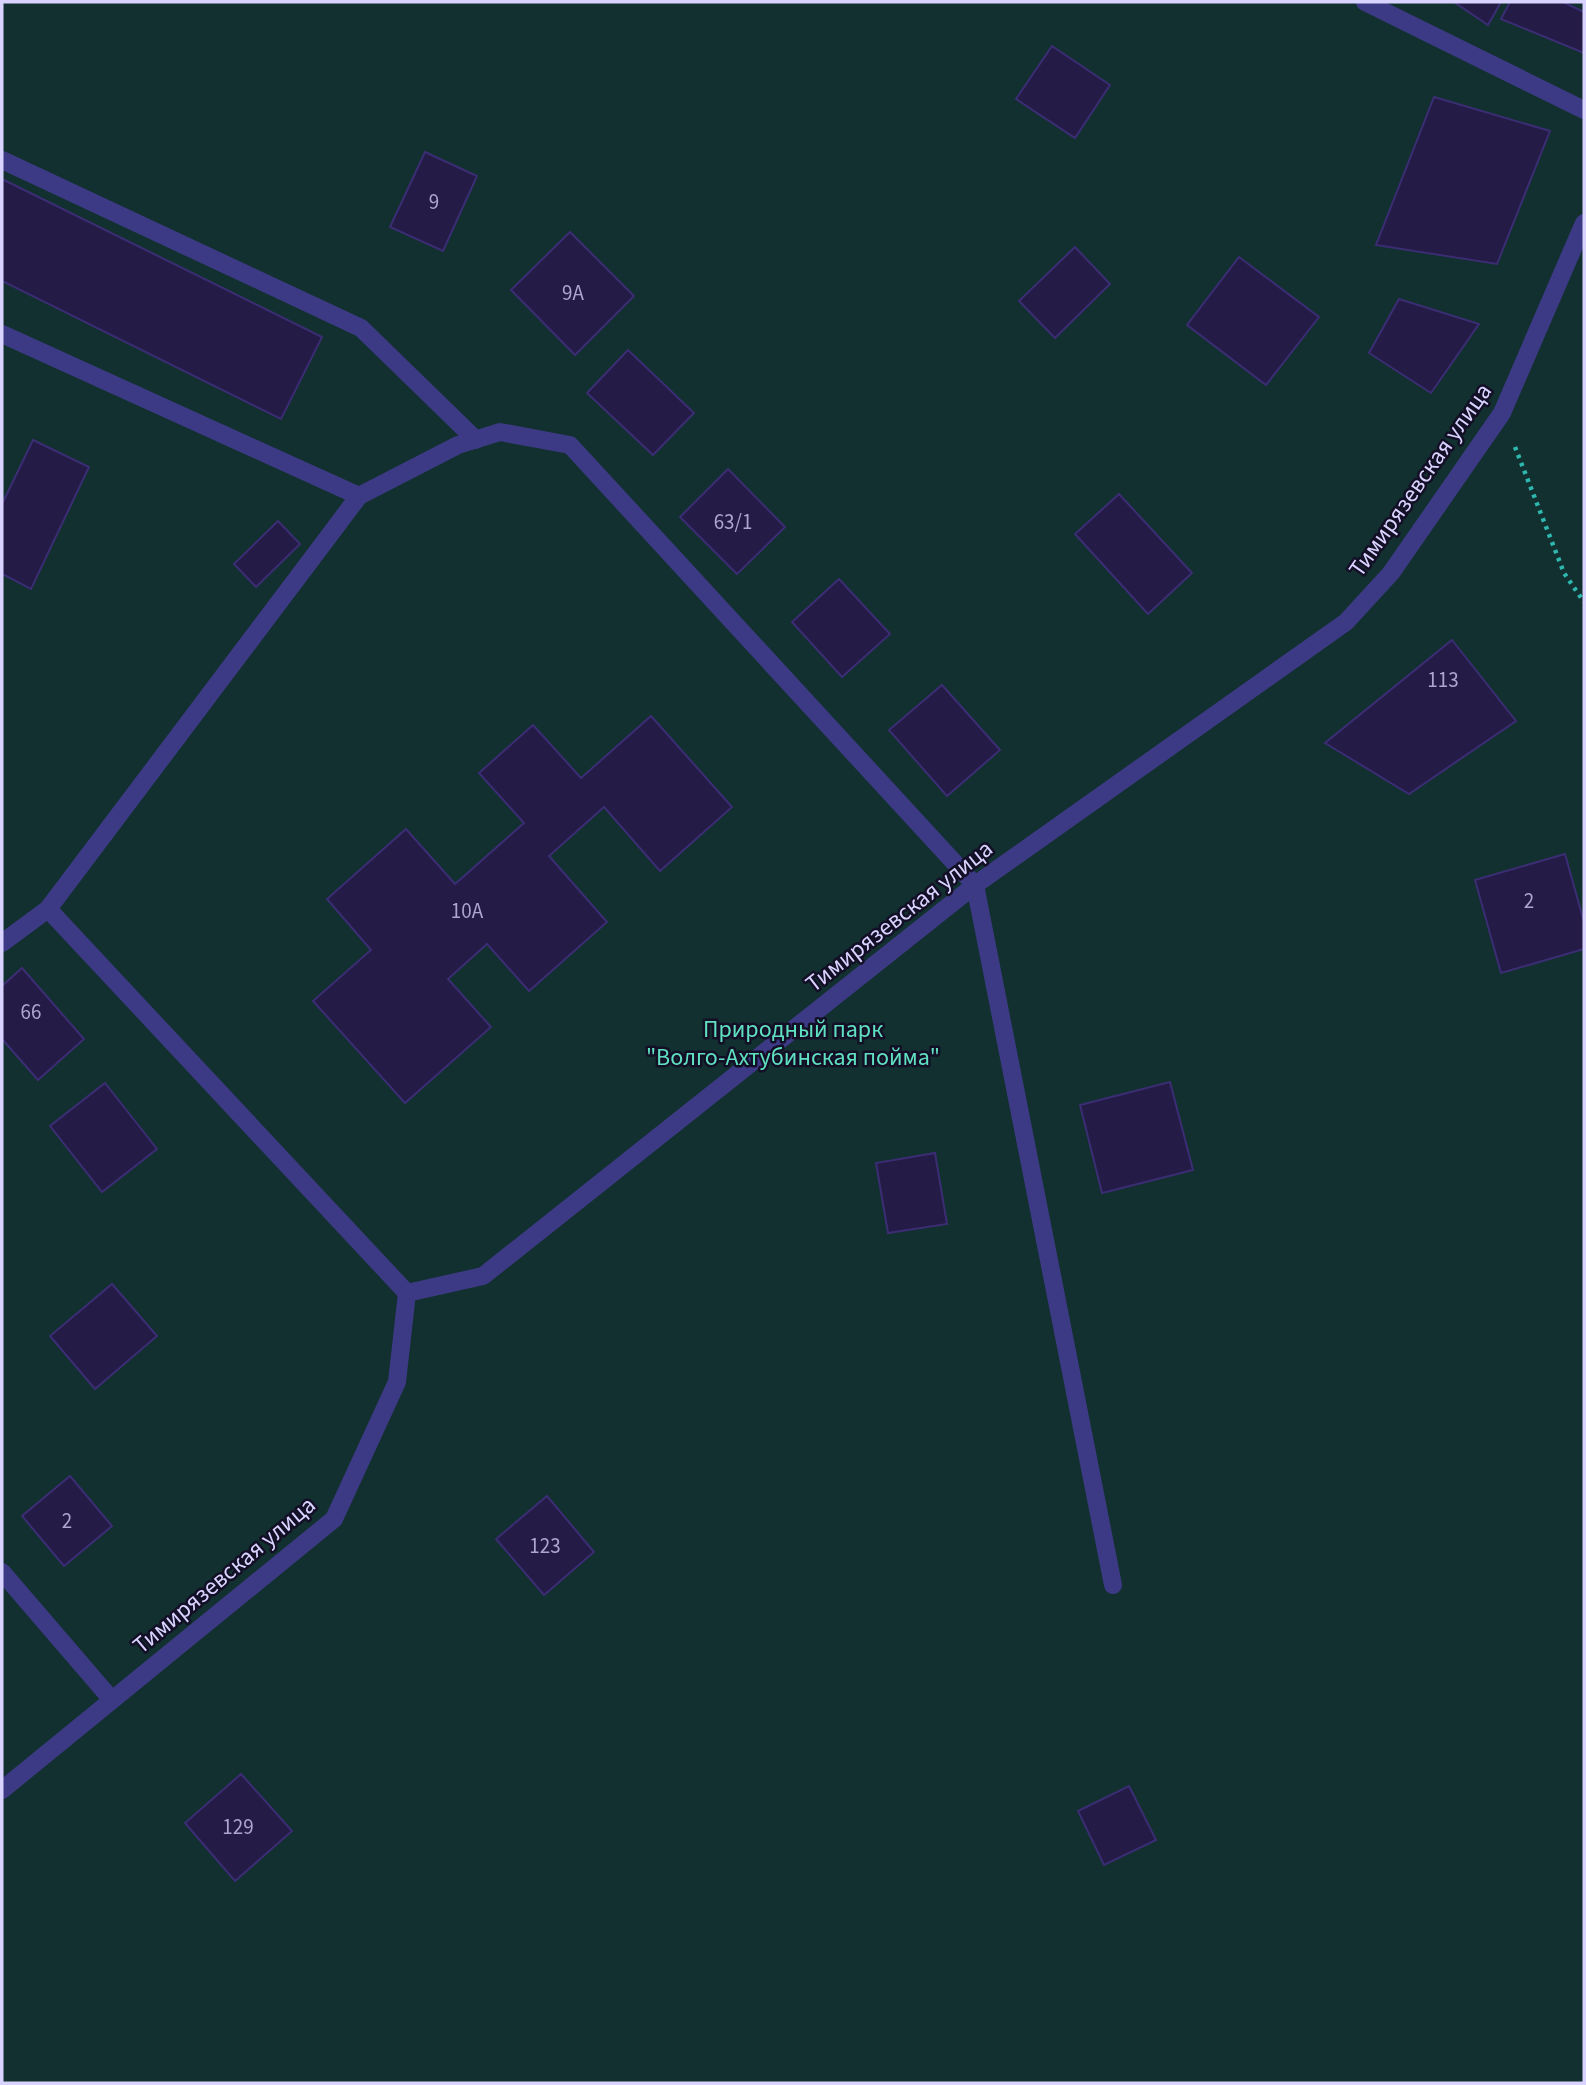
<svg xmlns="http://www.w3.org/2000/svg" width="1586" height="2085" viewBox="0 0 1586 2085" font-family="'Source Sans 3',sans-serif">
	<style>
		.green { fill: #12302f }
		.building { fill: #241b47; stroke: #3b2d73; stroke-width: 2 }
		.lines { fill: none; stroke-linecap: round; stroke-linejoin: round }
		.path { stroke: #2fb8b0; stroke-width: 4.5; stroke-dasharray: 3.5 5; stroke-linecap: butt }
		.minor { stroke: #3d3a85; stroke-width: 18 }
		.labels { text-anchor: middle; stroke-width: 5; stroke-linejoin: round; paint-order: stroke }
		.number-label { font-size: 21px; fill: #aca6d1 }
		.street-label { font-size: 24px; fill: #d9d4ff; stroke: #130f26 }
		.park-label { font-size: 24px; fill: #5fe0c0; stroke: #130f26 }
	</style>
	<rect width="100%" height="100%" fill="#130f26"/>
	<rect class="green" x="2" y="2" width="1582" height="2081"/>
	<g class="building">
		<path d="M1454,2H1501L1488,25Z"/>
		<path d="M1510,2H1563L1584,12V53L1501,19Z"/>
		<path d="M1052,46L1110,85L1075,138L1016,99Z"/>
		<path d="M1434,97L1550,131L1497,264L1376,245Z"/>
		<path d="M425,152L477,176L443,251L390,227Z"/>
		<path d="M2,179L322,337L281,419L2,281Z"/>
		<path d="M570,232L634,296L575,355L511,290Z"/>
		<path d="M1075,247L1110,284L1055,338L1019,301Z"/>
		<path d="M1239,257L1319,317L1266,385L1187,325Z"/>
		<path d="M1399,299L1479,324L1431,393L1369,353Z"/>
		<path d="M628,350L694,413L653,455L587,393Z"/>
		<path d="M33,440L89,467L31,589L2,574V504Z"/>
		<path d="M728,469L785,527L737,574L680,517Z"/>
		<path d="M1119,494L1192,573L1148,614L1075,534Z"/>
		<path d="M278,521L300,544L256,587L234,564Z"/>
		<path d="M839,579L890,634L842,677L792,622Z"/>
		<path d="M1452,640L1516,721L1409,794L1325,743Z"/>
		<path d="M942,685L1000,750L947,796L889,730Z"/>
		<path d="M651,716L732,807L660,871L604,807L549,856L607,922L529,991L487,944L448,979L491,1027L405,1103L313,1001L371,950L327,899L406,829L455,884L524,823L479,773L533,725L581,778Z"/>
		<path d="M1565,854L1584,922V949L1501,973L1475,880Z"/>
		<path d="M22,968L84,1039L38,1080L2,1039V986Z"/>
		<path d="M1170,1082L1193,1170L1102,1193L1080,1105Z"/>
		<path d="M105,1083L157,1149L102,1192L50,1126Z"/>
		<path d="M935,1153L947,1224L888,1233L876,1163Z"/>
		<path d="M112,1284L157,1336L95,1389L50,1336Z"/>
		<path d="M70,1476L112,1526L64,1566L22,1516Z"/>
		<path d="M547,1496L594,1552L544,1595L496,1539Z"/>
		<path d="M241,1774L292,1831L235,1881L185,1823Z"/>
		<path d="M1129,1786L1156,1840L1104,1865L1078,1811Z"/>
	</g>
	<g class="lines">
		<path class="path" d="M1515,447L1564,573L1584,602"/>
		<g class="minor">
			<path d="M1365,2L1584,110"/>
			<path d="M2,160L361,328L476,440"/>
			<path d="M2,334L359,496"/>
			<path d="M48,909L407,1293"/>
			<path d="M2,943L48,909L359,496L458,445L500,432L570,445L975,885L1113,1585"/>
			<path d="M2,1572L112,1700"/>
			<path d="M2,1790L334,1519L397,1382L407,1293L483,1276L975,885L1346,622L1391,573L1502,413L1584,223"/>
		</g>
	</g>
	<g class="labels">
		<g class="number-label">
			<text x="434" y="209">9</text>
			<text x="573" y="300">9А</text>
			<text x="733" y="529">63/1</text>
			<text x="1443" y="687">113</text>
			<text x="1529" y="908">2</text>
			<text x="467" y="918">10А</text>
			<text x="31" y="1019">66</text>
			<text x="67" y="1528">2</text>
			<text x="545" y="1553">123</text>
			<text x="238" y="1834">129</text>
		</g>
		<g class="street-label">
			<text transform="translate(1420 480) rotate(-55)" y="8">Тимирязевская улица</text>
			<text transform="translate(899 916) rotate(-38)" y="8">Тимирязевская улица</text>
			<text transform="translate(224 1575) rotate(-40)" y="8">Тимирязевская улица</text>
		</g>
		<g class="park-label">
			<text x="793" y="1037">Природный парк<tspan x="793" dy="28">"Волго-Ахтубинская пойма"</tspan></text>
		</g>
	</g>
	<rect width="1586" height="2085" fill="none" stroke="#d9d4ff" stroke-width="7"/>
</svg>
